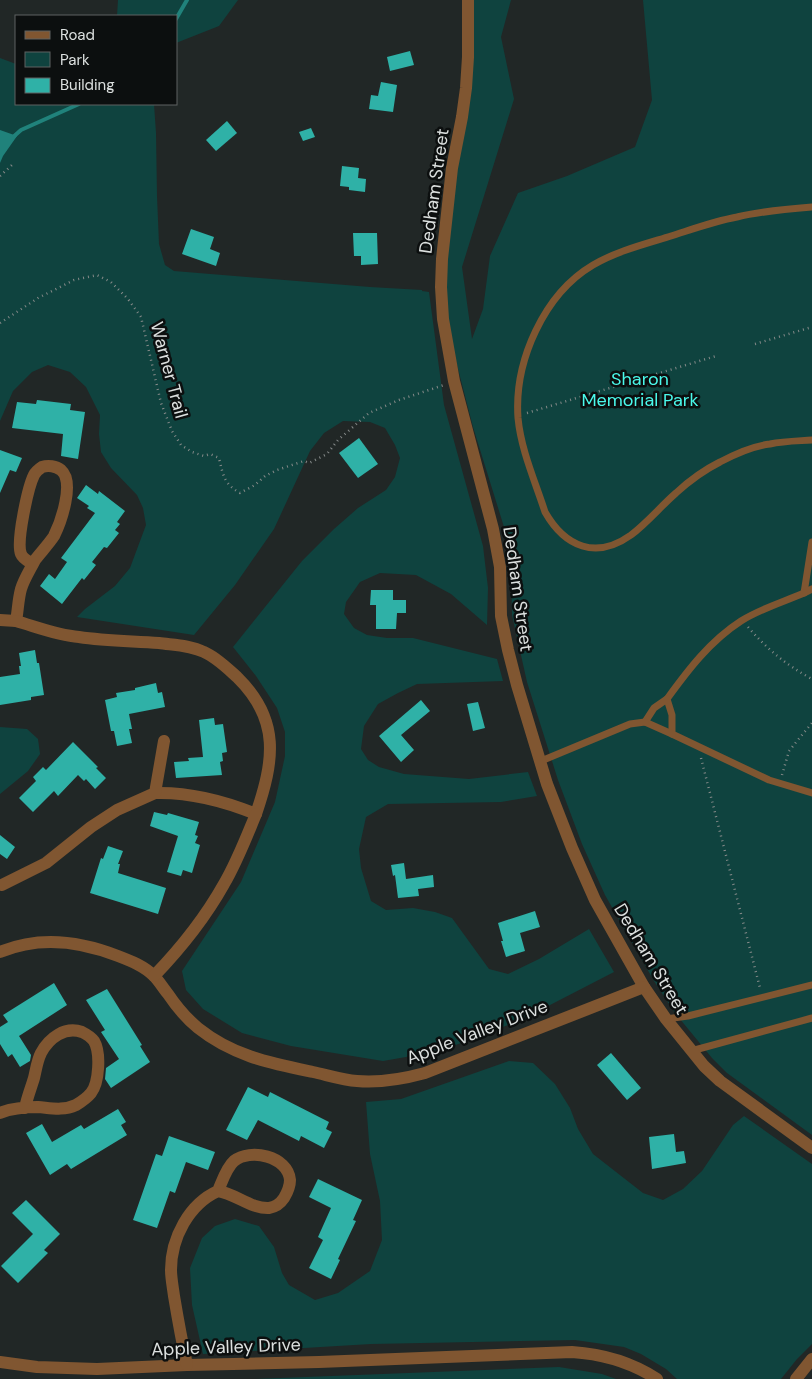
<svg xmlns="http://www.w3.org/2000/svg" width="812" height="1379" viewBox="0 0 812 1379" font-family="'DM Sans',sans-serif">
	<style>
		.green { fill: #0f433f }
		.water { fill: #20827b }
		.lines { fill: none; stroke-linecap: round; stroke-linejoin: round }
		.stream { stroke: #20827b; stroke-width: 4 }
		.building { fill: #2fb1a7 }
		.path { stroke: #858a89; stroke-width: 2.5; stroke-dasharray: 1 4; stroke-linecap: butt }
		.service { stroke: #805631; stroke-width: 7 }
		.minor { stroke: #805631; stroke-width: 12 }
		.tertiary { stroke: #805631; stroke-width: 12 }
		.labels { text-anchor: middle; stroke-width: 5; stroke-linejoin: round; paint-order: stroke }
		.street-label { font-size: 18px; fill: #dce0df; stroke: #0c0f0f }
		.park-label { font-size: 18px; fill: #4af9eb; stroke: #0c0f0f }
	</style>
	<rect width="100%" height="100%" fill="#212726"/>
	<g class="green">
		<path d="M118,0H238L219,26L176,43V16H117Z"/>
		<path d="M473,0H511L501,37L514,99L462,267L472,339L483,309L490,256L518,193L567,176L635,147L652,100L643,0H812V1135L727,1073L712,1058L675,1013L654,981L605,895L582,844L558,780L527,682L512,615L511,566L504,527L473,427L448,330L444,277Z"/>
		<path d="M0,58L16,64V104H154L156,133L157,196L159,244L165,265L174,271L370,287L422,290V291L429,292L444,405L483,546L488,588L487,625L451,594L416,575L380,573L360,582L346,602L344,614L354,628L367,635L387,638H413L497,659L503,681L417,684L398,693L378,704L364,726L361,749L368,760L379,767L404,774L469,779L528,772L537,796L501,802L388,804L366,817L359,849L361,868L371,901L386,910L413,908L435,912L452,918L489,969L508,974L539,959L589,929L614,972L521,1020L440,1051L383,1061L291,1046L242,1033L203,1009L186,990L182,971L241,882L275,802L285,756V732L277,708L256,676L233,647L302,561L334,529L358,508L386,490L395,477L400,458L395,445L385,428L370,422L343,421L324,433L310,451L274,529L235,585L194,635L77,617L85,609L115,586L130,568L146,525L143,508L137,495L111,468L101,452L99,434L100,415L86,387L70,372L48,365L32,372L13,391L0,421Z"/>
		<path d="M0,727L27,729L38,739L40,754L28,771L0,794Z"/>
		<path d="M509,1061L533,1063L555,1084L570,1108L578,1129L593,1154L643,1193L663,1200L683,1189L702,1171L733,1125L744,1116L812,1164V1344L797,1359L781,1379H677L666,1369L641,1354L624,1347L575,1340L371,1344L203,1354L192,1305L190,1268L202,1238L215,1226L235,1219L259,1226L274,1247L282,1273L289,1285L315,1300L338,1293L370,1271L382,1240L380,1201L370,1154L366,1102L401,1099Z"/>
		<path d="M559,1367L602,1374L616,1379H255Z"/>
	</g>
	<path class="water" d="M0,130L17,136L3,156L0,163Z"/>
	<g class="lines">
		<g class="stream">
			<path d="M176,19L187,0"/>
			<path d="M12,138L21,130L79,104"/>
		</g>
	</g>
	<g class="building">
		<path d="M410,51L414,65L390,71L387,57Z"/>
		<path d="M381,82L397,85L393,112L369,109L371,95L378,96Z"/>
		<path d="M227,121L237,133L216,151L206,140Z"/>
		<path d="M311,128L315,137L303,141L299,132Z"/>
		<path d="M342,166L359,168L358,178L366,179L365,192L349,190V187L340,186Z"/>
		<path d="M191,229L214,237L210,249L220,253L216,266L182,254Z"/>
		<path d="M353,233H377L378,264L361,265V256H354Z"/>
		<path d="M37,400L71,404L70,410L85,412L78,459L61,456L63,434L12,428L17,402L36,404Z"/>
		<path d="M359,438L378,464L358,478L339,453Z"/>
		<path d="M0,450L22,458L16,472L10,470L0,493Z"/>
		<path d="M86,485L98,494L99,491L125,511L117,522L120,524L115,530L119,533L107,548L104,547L92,562L96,565L84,580L82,578L62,604L40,586L49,574L55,579L67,562L61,558L95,513L87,508L89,506L77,498Z"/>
		<path d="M371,590H393V600H406V613H397L396,629H376V605H370Z"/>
		<path d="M35,650L37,663H39L44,695L31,697V700L0,705V677L20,674L19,666H21L19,653Z"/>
		<path d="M156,683L158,693L162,692L165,707L129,714L132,729H129L132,743L117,746L114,731H111L105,700L117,697L116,693L135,690V688Z"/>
		<path d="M421,700L430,711L401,735L414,750L401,762L379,736Z"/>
		<path d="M478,702L485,728L473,731L467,704Z"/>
		<path d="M214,718L215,725L223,724L227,752L222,753L223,761L220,762L222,775L176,778L174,762L189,761L188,758L203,757L199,720Z"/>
		<path d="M73,742L98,767L96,768L106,778L95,789L86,779L84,781L78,775L58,796L54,791L33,812L19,798L36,781L33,777L43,767L46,770Z"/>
		<path d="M154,812L167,815L168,813L199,822L195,835L198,836L195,843L200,845L192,873L183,870L181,876L167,872L178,836L150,826Z"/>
		<path d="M0,835L15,847L7,859L0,854Z"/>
		<path d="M108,846L123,851L118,864H120L118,873L166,888L158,914L90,893L101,858L103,859Z"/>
		<path d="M404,863L406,879L433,875L434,887L418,889L419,896L398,898L395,875L393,876L391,865Z"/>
		<path d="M535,911L540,927L520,933L525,951L506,957L501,941H503L498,923Z"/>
		<path d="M54,983L67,1005L19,1036L31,1055L30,1061L20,1067L12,1054L8,1057L0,1044V1027L8,1022L3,1015Z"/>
		<path d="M107,989L142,1045L140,1046L150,1062L111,1088L105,1079L106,1068L119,1059L101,1032L105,1030L86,1000Z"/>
		<path d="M611,1053L641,1088L627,1100L597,1065Z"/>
		<path d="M248,1087L268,1097L270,1092L329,1122L326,1129L332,1132L324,1148L301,1136L299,1141L258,1120L247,1140L226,1130Z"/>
		<path d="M118,1109L126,1122L121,1125L127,1135L71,1169L67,1164L50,1175L26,1133L42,1124L52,1142L81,1125L84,1129Z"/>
		<path d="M674,1134L676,1152L684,1151L686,1163L652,1169L649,1137Z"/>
		<path d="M169,1136L215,1152L208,1170L186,1162L175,1193L170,1191L157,1228L133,1220L156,1154L162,1156Z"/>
		<path d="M318,1179L362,1200L353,1220L356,1221L338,1259L340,1260L331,1279L309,1268L323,1240L318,1237L331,1208L309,1197Z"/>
		<path d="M26,1200L60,1234L44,1250L48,1253L18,1283L1,1266L33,1234L12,1213Z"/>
	</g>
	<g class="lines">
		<g class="path">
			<path d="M0,176L12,165"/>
			<path d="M0,323L38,298L74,280L97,275L111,282L128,299L141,317L161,403L172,431L181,445L192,452L204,456L210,454L219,458C223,475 224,484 240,493L255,485L265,476L277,470L304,461L309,463L327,454L338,440L369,413L399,400L444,385"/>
			<path d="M755,344L812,327"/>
			<path d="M527,413L716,356"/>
			<path d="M748,627C767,649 786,665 812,679"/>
			<path d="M701,758L760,988"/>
			<path d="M782,775L789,751L797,741L812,723"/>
		</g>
		<g class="service">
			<path d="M812,207C787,209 762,211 737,217C715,221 693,229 671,236C645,244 617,251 593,265C544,294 514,361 518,418C521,450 535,481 545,512C565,547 596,560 631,535C647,523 661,506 676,493C689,481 704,470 720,462C735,454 753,446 770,444C784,441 798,441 812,440"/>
			<path d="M812,542L804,593L812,589"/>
			<path d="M804,593C783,602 760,609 741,621C710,641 688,670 667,699L672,715V734L769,780L812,793"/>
			<path d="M667,699L654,708L645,722L672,734"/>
			<path d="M541,761L630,724L645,722"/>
			<path d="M666,1019L688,1016L812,985"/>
			<path d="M691,1051L812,1018"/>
		</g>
		<g class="minor">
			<path d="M468,0V57L466,88L462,117L452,168L442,259L441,287L443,319L454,381L493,529L500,567L501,616L508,650L517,685L547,784L572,848L595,900L644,987L666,1019L704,1066L720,1081L812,1148"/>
			<path d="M0,620L16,621C18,611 18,600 21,589C24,579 30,570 35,560C41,552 48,545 54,536C61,522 75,482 61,470C56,466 48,465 42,467C39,469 36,471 34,475C28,487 16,542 21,554C23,559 28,561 33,564"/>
			<path d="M16,621C37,627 57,635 79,637C105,641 132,641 159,643C173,645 190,645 204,652C216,657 227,668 237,677C281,720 274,761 256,814C224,801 190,792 155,793"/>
			<path d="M2,885L46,863L91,827L117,810L155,793L164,741"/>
			<path d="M0,952C38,936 80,941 118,956C131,961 144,966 154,976C159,981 163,988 168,994C176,1006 186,1018 198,1028C233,1056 270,1063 313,1072C327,1075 343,1080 357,1081C380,1083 403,1079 425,1073L644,987"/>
			<path d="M154,976C181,948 205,918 224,884C237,862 246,838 256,814"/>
			<path d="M0,1113C12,1108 25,1107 38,1107C51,1108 63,1111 76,1105C81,1102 87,1098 91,1093C99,1083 101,1053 94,1041C91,1037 86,1034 82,1032C65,1026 49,1038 41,1053C37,1061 36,1070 34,1078C31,1088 27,1098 25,1108"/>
			<path d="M0,1362L37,1367L97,1369L187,1365L319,1362L572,1352C603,1354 631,1362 657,1379"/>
			<path d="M187,1365C182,1342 178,1320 174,1296C173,1288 171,1278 171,1270C171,1238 189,1204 218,1191C236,1194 251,1209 269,1208C276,1207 280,1204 284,1198C287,1193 290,1186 290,1180C288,1156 250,1148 234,1161C226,1168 222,1182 218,1191"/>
		</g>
		<path class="tertiary" d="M796,1379L812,1359"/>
	</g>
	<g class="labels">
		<g class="street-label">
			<text transform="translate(434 191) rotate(-82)" y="6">Dedham Street</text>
			<text transform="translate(169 370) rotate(75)" y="6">Warner Trail</text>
			<text transform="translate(518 589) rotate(82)" y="6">Dedham Street</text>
			<text transform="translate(651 959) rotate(59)" y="6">Dedham Street</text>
			<text transform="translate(477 1032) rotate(-21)" y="6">Apple Valley Drive</text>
			<text transform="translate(226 1347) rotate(-2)" y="6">Apple Valley Drive</text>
		</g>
		<g class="park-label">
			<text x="640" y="385">Sharon<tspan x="640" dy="21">Memorial Park</tspan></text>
		</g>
	</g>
	<rect x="15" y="15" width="162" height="90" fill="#0c0f0f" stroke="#5f6362"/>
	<rect x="25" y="31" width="25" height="8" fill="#805631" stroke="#5f6362"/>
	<text x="60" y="40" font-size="15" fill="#dce0df">Road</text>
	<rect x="25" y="52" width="25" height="15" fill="#0f433f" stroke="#5f6362"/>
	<text x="60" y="65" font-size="15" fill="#dce0df">Park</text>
	<rect x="25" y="78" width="25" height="15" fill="#2fb1a7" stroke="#5f6362"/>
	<text x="60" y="90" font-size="15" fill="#dce0df">Building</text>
</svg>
